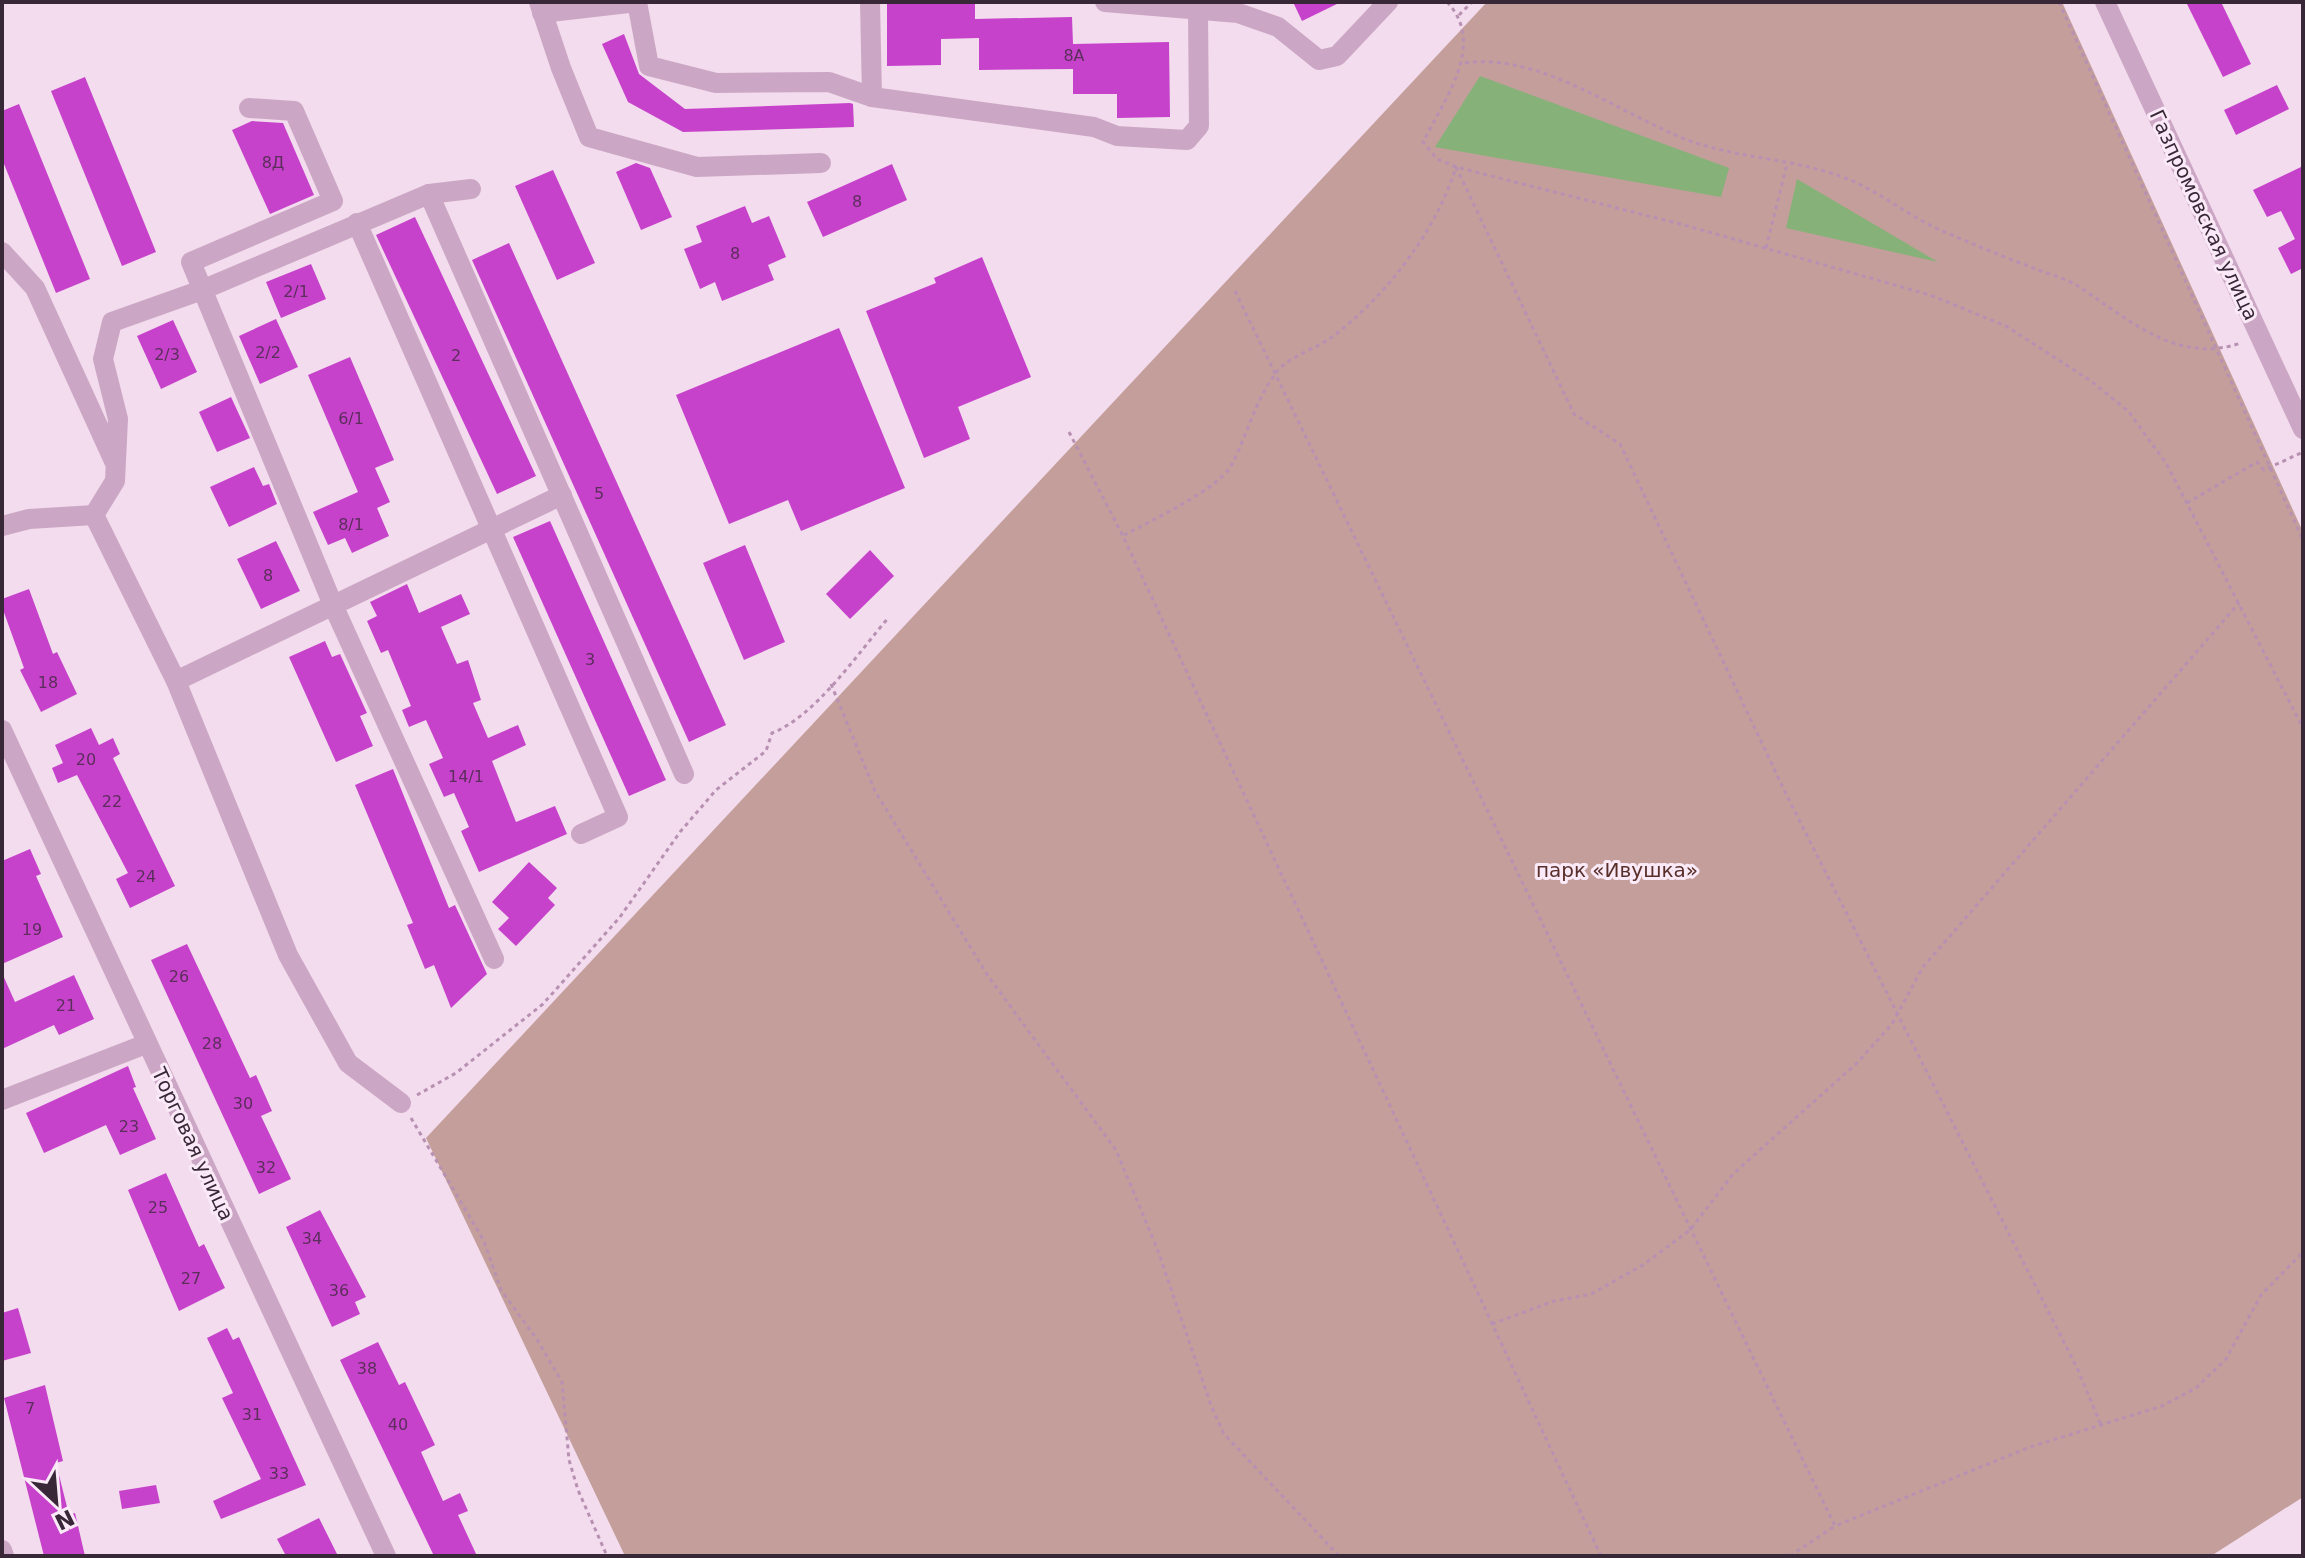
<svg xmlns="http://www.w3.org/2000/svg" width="2305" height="1558" viewBox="0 0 2305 1558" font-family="'DejaVu Sans',sans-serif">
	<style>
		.green { fill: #c39e9b }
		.water { fill: #86b279 }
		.building { fill: #c742cb }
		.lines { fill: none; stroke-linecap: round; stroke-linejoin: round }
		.path { stroke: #b891b2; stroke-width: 3; stroke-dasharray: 4 4; stroke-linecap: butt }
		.minor { stroke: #cca7c5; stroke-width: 20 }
		.labels { text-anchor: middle; stroke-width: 6; stroke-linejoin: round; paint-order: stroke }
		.number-label { font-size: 16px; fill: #5c2e5c }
		.street-label { font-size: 20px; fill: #382837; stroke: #fae9f6 }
		.park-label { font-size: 20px; fill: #582f2b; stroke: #fae9f6 }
	</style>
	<rect width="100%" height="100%" fill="#f3dced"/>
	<path class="green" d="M1487,2H2062L2303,532V1497L2211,1556H625L426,1138Z"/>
	<g class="water">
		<path d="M1480,76L1729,168L1721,197L1435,147Z"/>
		<path d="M1797,179L1938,262L1786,228Z"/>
	</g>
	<g class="building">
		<path d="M887,2H975V19L1072,17L1073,44L1169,42L1170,117L1117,118V94H1073V69L979,70V38L941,39V65L887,66Z"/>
		<path d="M1293,2H1341L1302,21Z"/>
		<path d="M2186,2H2221L2251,64L2223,77Z"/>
		<path d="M624,34L639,74L685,109L850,103L853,104L854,127L683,132L628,102L602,44Z"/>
		<path d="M85,77L156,252L122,266L51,91Z"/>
		<path d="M2277,85L2289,109L2236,135L2224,110Z"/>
		<path d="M19,104L90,279L56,293L2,159V111Z"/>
		<path d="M252,121L283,123L314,195L270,214L232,130Z"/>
		<path d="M636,163L650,168L672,217L641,230L616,172Z"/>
		<path d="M892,164L907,200L823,237L807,202Z"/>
		<path d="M2303,166V268L2291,274L2278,248L2295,239L2281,211L2267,217L2253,190Z"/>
		<path d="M553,170L595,263L557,280L515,186Z"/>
		<path d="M745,206L752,223L769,216L786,257L768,265L774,280L722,301L715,282L700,289L684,249L702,242L696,226Z"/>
		<path d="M415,217L536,476L497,494L376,235Z"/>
		<path d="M509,243L726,725L689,742L472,260Z"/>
		<path d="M982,257L1031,377L958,407L970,439L924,458L866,311L936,283L934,278Z"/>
		<path d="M311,264L326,299L281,318L266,282Z"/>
		<path d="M276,319L298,367L260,384L239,336Z"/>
		<path d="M173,320L197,372L161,389L137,336Z"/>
		<path d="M839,328L905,488L801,531L788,500L729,524L676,395Z"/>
		<path d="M350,357L394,460L375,468L390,502L377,508L389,536L352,553L345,538L328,545L313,512L358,492L308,375Z"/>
		<path d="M231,397L250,438L217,452L199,412Z"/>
		<path d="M254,467L263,486L269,484L277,504L229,527L210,487Z"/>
		<path d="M550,521L666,780L629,796L513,537Z"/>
		<path d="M276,541L300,591L261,609L237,559Z"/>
		<path d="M745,545L785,642L744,660L703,563Z"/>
		<path d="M870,550L894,576L850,619L826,594Z"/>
		<path d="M407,584L419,613L461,594L470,614L441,627L457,664L468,660L481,700L473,703L488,738L518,725L526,745L492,761L516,822L555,806L567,834L479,872L461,831L469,827L454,793L444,797L429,764L443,758L426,720L409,727L402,710L411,706L388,650L381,653L367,621L377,616L370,602Z"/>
		<path d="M29,589L53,654L57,652L77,694L41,712L20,670L24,668L2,607V599Z"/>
		<path d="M325,641L332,657L340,654L367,713L360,716L373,746L336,762L289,657Z"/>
		<path d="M91,728L99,745L113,738L120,754L113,758L175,886L130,908L116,879L128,873L77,775L58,783L52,768L63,763L55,745Z"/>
		<path d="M393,769L449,908L455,905L487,974L451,1008L434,965L425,969L407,925L413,923L355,785Z"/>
		<path d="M30,849L41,874L36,876L63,937L2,964V861Z"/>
		<path d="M529,862L557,888L548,898L555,905L516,946L498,929L509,918L492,902Z"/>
		<path d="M187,944L250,1078L256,1075L272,1111L261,1116L291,1179L259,1194L151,960Z"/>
		<path d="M2,973L15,1002L74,975L94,1019L59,1035L54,1025L2,1049Z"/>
		<path d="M128,1066L136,1087L133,1088L156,1139L120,1155L106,1125L44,1153L26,1113Z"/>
		<path d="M166,1173L199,1247L204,1244L225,1288L179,1311L128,1190Z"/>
		<path d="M320,1210L366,1297L355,1302L360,1314L332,1327L286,1227Z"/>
		<path d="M18,1308L31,1353L2,1361V1313Z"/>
		<path d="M227,1328L233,1340L239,1337L306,1485L221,1519L213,1501L261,1479L222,1398L233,1393L207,1338Z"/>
		<path d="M378,1342L399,1385L405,1382L435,1445L421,1452L443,1501L460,1493L468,1511L458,1515L477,1556H434L340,1360Z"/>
		<path d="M45,1385L63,1461L56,1463L69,1515L75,1513L85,1556H44L4,1398Z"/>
		<path d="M156,1485L160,1503L122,1509L119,1491Z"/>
		<path d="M319,1518L338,1556H286L277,1539Z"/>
	</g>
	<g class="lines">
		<g class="path">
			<path d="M1447,2C1487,44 1444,100 1423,142L1437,159L1456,167L1684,225L1930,295L2006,326L2091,381L2128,411L2166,463L2303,728"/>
			<path d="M2059,2L2303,540"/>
			<path d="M1459,15L1472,2"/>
			<path d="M1465,63C1541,52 1621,115 1690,141C1741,159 1798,159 1848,179C1880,192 1907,215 1938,229C1970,243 2002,256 2033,268C2048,274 2065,278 2078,286C2128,319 2177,365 2241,343"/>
			<path d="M1456,167L1574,414L1620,444L1787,796L2078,1370L2101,1425"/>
			<path d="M1766,248L1787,164"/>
			<path d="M1235,291L1835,1526L2030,1447L2162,1406L2196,1388L2226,1359L2261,1295L2303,1252"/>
			<path d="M1069,432L1123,536L1601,1556"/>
			<path d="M2187,503L2257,462L2264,470L2303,452"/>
			<path d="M1124,535C1149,522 1218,489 1231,466C1247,436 1255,400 1276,373C1287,357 1316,349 1332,337C1385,297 1436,232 1456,167"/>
			<path d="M831,684L875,791L988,976L1116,1150L1158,1251L1212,1408L1224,1434L1339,1556"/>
			<path d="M417,1095L456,1073L543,1004L620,917L680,832L716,790L766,751L772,733C816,716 858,653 889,617"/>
			<path d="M411,1118L484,1241L501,1290L538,1341L562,1382L569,1460L578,1490L607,1556"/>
			<path d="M1492,1324L1554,1301L1591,1294L1643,1265L1690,1230L1733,1174L1857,1063L1892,1024L1923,967L2239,603"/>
			<path d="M1790,1556L1835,1526"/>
		</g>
		<g class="minor">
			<path d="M539,2L561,68L589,137L697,167L821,163"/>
			<path d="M637,2L649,66L716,83L829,82L872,97"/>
			<path d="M870,2L872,97L1094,127L1117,136L1187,140L1199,126L1198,11"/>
			<path d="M1105,2L1238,13L1278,27L1319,60L1337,56L1388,2"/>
			<path d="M2105,2L2303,429"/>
			<path d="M542,13L637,2"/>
			<path d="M249,108L294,111L333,201L191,262L333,605L494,959"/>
			<path d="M429,194L684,774"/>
			<path d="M357,223L618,817L581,834"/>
			<path d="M2,252L35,288L114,461"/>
			<path d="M94,515L176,681L288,955L348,1063L401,1103"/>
			<path d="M94,515L115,481L118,419L103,359L112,322L202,290L429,194L471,189"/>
			<path d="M2,526L29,519L94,515"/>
			<path d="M176,681L562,495"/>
			<path d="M2,730L386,1556"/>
			<path d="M2,1100L146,1044"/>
			<path d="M2,1550L4,1556"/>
		</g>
	</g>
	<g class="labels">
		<g class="number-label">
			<text x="1074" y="61">8А</text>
			<text x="273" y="168">8Д</text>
			<text x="857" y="207">8</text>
			<text x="735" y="259">8</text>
			<text x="296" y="297">2/1</text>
			<text x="268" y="358">2/2</text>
			<text x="167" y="360">2/3</text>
			<text x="456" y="361">2</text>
			<text x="351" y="424">6/1</text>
			<text x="599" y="499">5</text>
			<text x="351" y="530">8/1</text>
			<text x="268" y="581">8</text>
			<text x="590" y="665">3</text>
			<text x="48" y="688">18</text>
			<text x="86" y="765">20</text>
			<text x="466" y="782">14/1</text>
			<text x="112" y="807">22</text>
			<text x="146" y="882">24</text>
			<text x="32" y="935">19</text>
			<text x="179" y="982">26</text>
			<text x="66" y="1011">21</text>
			<text x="212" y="1049">28</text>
			<text x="243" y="1109">30</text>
			<text x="129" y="1132">23</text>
			<text x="266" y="1173">32</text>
			<text x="158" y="1213">25</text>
			<text x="312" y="1244">34</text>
			<text x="191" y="1284">27</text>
			<text x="339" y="1296">36</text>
			<text x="367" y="1374">38</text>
			<text x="30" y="1414">7</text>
			<text x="252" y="1420">31</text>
			<text x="398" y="1430">40</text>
			<text x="279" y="1479">33</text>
		</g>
		<g class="street-label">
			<text transform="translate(2204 215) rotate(65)" y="7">Газпромовская улица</text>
			<text transform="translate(193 1144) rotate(65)" y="7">Торговая улица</text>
		</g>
		<g class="park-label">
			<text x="1617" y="877">парк «Ивушка»</text>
		</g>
	</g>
	<rect width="2305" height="1558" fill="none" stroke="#382837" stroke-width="8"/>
	<g transform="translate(56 1502) rotate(154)" stroke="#fae9f6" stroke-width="6" paint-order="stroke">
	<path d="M0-6L14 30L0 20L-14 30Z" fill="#382837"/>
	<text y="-12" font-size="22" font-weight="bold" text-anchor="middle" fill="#382837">N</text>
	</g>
</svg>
